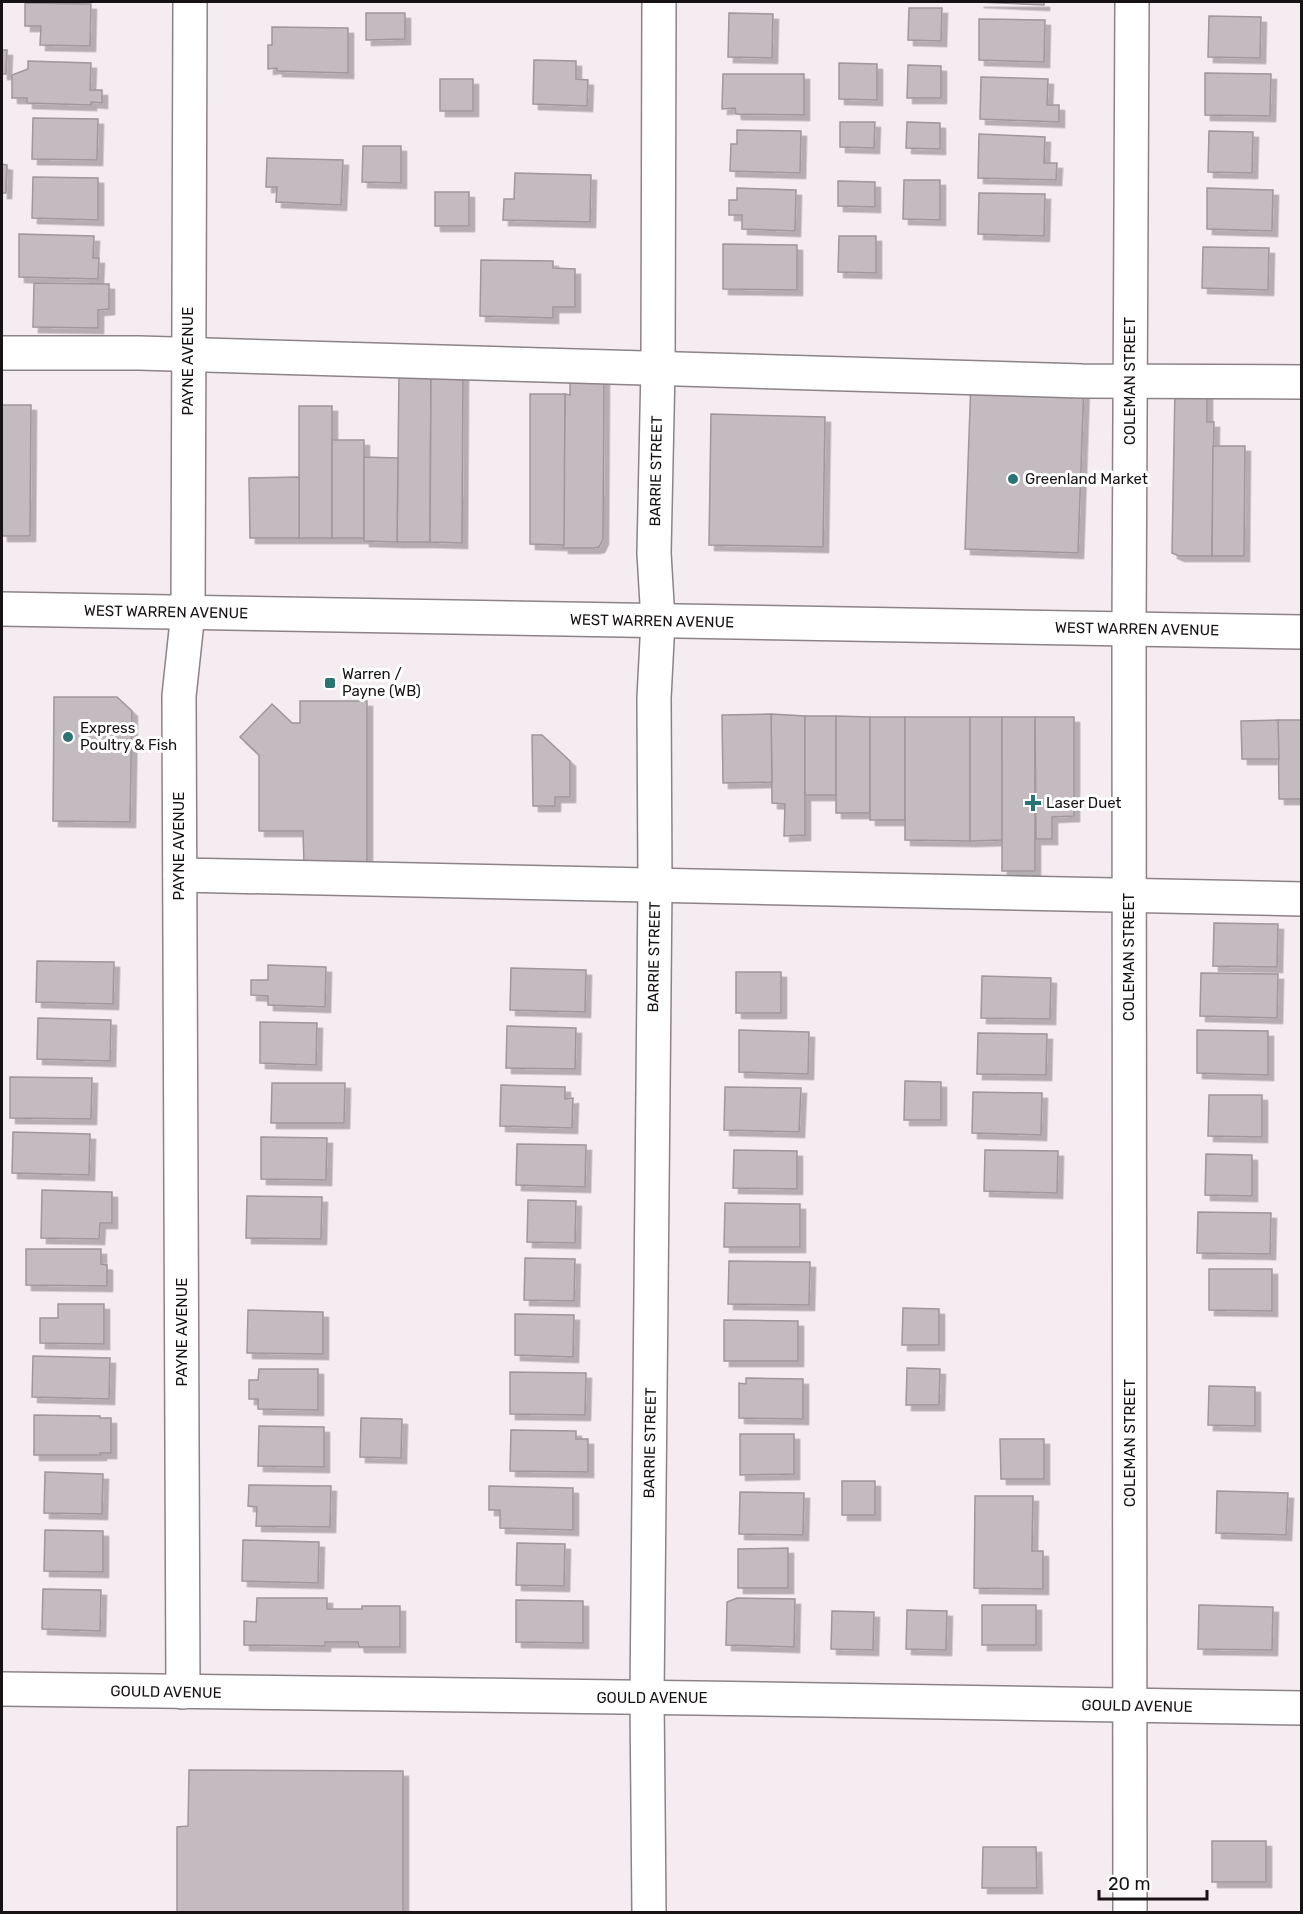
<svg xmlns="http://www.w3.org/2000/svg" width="1303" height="1914" viewBox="0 0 1303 1914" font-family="Rubik,sans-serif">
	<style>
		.building { fill: #c4bbc0; stroke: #9f979b; stroke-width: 1.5; filter: url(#shadow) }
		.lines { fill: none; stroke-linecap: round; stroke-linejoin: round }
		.minor-casing { stroke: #8c8388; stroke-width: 36 }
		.major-casing { stroke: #8c8388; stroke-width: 36 }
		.minor { stroke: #fff; stroke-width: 33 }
		.major { stroke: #fff; stroke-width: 33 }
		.poi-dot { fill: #2a7473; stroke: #fff; stroke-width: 2 }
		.labels { text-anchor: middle; stroke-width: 6; stroke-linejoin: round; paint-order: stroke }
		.street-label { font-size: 15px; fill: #171315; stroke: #fff }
		.poi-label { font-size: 15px; fill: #171315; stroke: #fff; text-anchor: start }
	</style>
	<defs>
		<filter id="shadow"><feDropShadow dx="5.5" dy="5.5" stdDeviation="0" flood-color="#0004"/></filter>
	</defs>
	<rect width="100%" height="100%" fill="#f5ecf1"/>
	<g class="building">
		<path d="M978,2H1044V5Z"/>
		<path d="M25,3L91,4L90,46L40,45L41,26H25Z"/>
		<path d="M909,8H942L941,41L908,40Z"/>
		<path d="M366,13H405V39L366,40Z"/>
		<path d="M729,13L773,14L772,58L728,57Z"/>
		<path d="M1209,16L1261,17L1260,58L1208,57Z"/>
		<path d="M979,19L1045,20L1044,62L979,60Z"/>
		<path d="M272,27L348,28V73L277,71V68L268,69V45H272Z"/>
		<path d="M2,50H7L6,74H2Z"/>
		<path d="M534,60L576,61V79L588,80L587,106L533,104Z"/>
		<path d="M28,61L91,63L90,90H102V103L91,102V105L27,103V98H12V75L28,69Z"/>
		<path d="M839,63L877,64V100L839,99Z"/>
		<path d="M908,65L941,66V98H907Z"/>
		<path d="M1205,73L1271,74L1270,116L1205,115Z"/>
		<path d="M723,74H804V115L736,114L735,108L722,109Z"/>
		<path d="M981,77L1048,79L1047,105H1059V122L980,119Z"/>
		<rect x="440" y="79" width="33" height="32"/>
		<path d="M33,118L98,119L97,160L32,159Z"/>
		<path d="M840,122H875L874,148L840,147Z"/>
		<path d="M907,122L940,123V149L906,148Z"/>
		<path d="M737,130L801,131L800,173L730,171L731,144H737Z"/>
		<path d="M1209,131L1253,132L1252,173L1208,172Z"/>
		<path d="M979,134L1045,137L1044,163H1057L1056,180L978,178Z"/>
		<path d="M363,146H401V183L362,182Z"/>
		<path d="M267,158L343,160L341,205L276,202L277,187H266Z"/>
		<path d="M2,164L7,165L6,193H2Z"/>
		<path d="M515,173L591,175L590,222L503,220L504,199H514Z"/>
		<path d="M33,177L98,178V220L32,218Z"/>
		<path d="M904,180H940V220L903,219Z"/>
		<path d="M838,181L875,182V207L838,206Z"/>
		<path d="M737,188L796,190L795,231L742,229V215H729V200H737Z"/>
		<path d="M1207,188L1273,190L1272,231L1207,229Z"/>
		<rect x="435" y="192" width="34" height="34"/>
		<path d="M979,193L1045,194L1044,236L978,234Z"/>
		<path d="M19,234L94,236L93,258H99L98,279L19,277Z"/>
		<path d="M839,236H876V273L838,272Z"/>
		<path d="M723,244L797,245V290L723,289Z"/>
		<path d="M1203,247L1269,248L1268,290L1202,288Z"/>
		<path d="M481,260L553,261V268L575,269V307H553V318L480,316Z"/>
		<path d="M34,283L109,284V309L98,310V328L33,327Z"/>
		<path d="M399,374H431L430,542H397Z"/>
		<path d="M431,374L463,375L462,543L430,542Z"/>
		<path d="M570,377L604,378L603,539L599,547L594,548H563L565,394L570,395Z"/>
		<path d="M971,379L1084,383L1078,553L965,549Z"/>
		<path d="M1175,387L1207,389V422H1214L1212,556H1179L1172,553Z"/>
		<path d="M530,394H565L564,545L530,544Z"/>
		<path d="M2,405H31L30,536H2Z"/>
		<rect x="299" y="406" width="33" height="132"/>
		<path d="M711,414L825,417L823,547L709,545Z"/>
		<rect x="332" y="440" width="32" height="98"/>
		<path d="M1213,446H1245L1244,556H1212Z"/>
		<path d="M364,457L398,458L397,542L364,541Z"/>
		<path d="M299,477V538H250L249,478Z"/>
		<path d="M54,697H117L132,711L130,822L53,821Z"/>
		<path d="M300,701H367V864H304L303,831H259V755L240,737L272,704L292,723H300Z"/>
		<path d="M771,714L805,716V835L784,836L785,804L772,803Z"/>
		<path d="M771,714L772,782L723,783L722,715Z"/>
		<rect x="805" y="716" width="31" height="79"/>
		<path d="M836,716L870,717V813H836Z"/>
		<rect x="870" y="717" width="35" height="103"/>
		<path d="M905,717H970V841L905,840Z"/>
		<path d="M970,717H1002L1003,840L970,841Z"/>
		<rect x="1002" y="717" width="33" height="154"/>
		<path d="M1035,717H1074V816L1052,817V839H1036Z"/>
		<path d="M1278,720H1302V799H1279Z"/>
		<path d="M1278,720L1279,759H1242L1241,721Z"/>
		<path d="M532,735H542L570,761V797H555V806H533Z"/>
		<path d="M1214,923L1278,924L1277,967L1213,966Z"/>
		<path d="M37,961L114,962L113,1004L36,1002Z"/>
		<path d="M268,965L326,967L325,1007L268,1005V996L251,995V980H268Z"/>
		<path d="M511,968L586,970L585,1012L510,1010Z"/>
		<rect x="736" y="972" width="45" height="41"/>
		<path d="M1201,973L1278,974L1277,1018L1200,1016Z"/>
		<path d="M982,976L1051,978L1050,1019L981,1018Z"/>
		<path d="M38,1018L111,1020L110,1061L37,1059Z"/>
		<path d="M260,1022L317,1023L316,1065L260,1063Z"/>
		<path d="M507,1026L576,1028L575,1069L506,1068Z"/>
		<path d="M739,1030L809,1032L808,1074L739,1072Z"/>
		<path d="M1197,1030L1268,1031V1075L1197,1073Z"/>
		<path d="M978,1033L1047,1034L1046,1075L977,1074Z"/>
		<path d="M10,1077L92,1078L91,1119L10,1118Z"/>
		<path d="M905,1081L941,1082V1120H904Z"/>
		<path d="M272,1083H345L344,1123H271Z"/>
		<path d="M501,1085L565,1087V1099L573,1098L572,1128L500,1126Z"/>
		<path d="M725,1087L801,1088L799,1132L724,1130Z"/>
		<path d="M973,1092L1042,1093L1041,1135L972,1133Z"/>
		<path d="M1209,1095H1262V1137L1208,1136Z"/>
		<path d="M13,1132L90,1134L89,1175L12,1173Z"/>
		<path d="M261,1137L327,1138L326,1180L261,1179Z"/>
		<path d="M517,1144L586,1145L585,1187L516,1185Z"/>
		<path d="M734,1150L797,1151V1189L733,1188Z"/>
		<path d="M985,1150L1058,1151L1057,1193L984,1191Z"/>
		<path d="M1206,1154L1252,1155V1196L1205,1195Z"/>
		<path d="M42,1190L112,1192V1223H100L99,1239L41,1238Z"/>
		<path d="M247,1196L322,1197L321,1239L246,1238Z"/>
		<path d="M528,1200L576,1201L575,1243L527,1242Z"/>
		<path d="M725,1203L800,1204V1247H724Z"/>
		<path d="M1198,1212L1271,1213L1270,1254L1197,1253Z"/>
		<path d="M26,1249H101V1264L107,1265V1286L26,1285Z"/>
		<path d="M525,1258L575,1259L574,1301L524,1300Z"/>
		<path d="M729,1261L810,1262L809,1305L728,1304Z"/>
		<path d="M1209,1269H1272V1311L1209,1310Z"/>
		<path d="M58,1304H104V1344L40,1343V1318H58Z"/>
		<path d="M903,1308L939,1309V1345H902Z"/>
		<path d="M248,1310L323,1312V1354L247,1353Z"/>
		<path d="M515,1314L574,1315L573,1357L515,1355Z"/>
		<path d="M724,1320L798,1321V1361H724Z"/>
		<path d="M33,1356L110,1358L109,1399L32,1397Z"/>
		<path d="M907,1368L940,1369L939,1405H906Z"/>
		<path d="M259,1369H318V1410L258,1409V1399H249V1380H258Z"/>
		<path d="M510,1372L586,1373L585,1415L510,1414Z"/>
		<path d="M746,1378L803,1379V1419L739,1418V1383L746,1384Z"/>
		<path d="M1209,1386L1255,1387V1426L1208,1425Z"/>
		<path d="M34,1415L100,1416V1418H111V1453H100L101,1455H34Z"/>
		<path d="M361,1418L402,1419L401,1458L360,1457Z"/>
		<path d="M259,1426L324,1427V1467L258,1466Z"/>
		<path d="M511,1430L576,1431V1439H588V1472L510,1471Z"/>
		<path d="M740,1434H794V1474L740,1475Z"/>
		<path d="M1000,1439H1044V1479H1001Z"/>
		<path d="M45,1472L103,1474L102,1514L44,1513Z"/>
		<rect x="842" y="1481" width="33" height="34"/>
		<path d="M249,1485L331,1486L330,1527L256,1526L257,1507L248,1506Z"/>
		<path d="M489,1486L573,1488V1530L500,1528V1510H489Z"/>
		<path d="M1217,1491L1288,1493L1286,1535L1216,1533Z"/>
		<path d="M740,1492L804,1493L803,1535L739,1534Z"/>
		<path d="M975,1496H1033L1032,1551H1043V1589L974,1588Z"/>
		<path d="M45,1530L103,1531V1572L44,1571Z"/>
		<path d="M243,1540L319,1542L318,1583L242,1581Z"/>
		<path d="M517,1543L565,1544L564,1586L516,1585Z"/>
		<path d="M788,1548V1588H738V1549Z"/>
		<path d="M43,1589L101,1590L100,1631L42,1629Z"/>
		<path d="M257,1598H327V1609H362V1606H400V1647H359L358,1642H325V1646L244,1645V1621L256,1622Z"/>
		<path d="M737,1598L795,1599L794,1647L726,1645L727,1602Z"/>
		<path d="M516,1600L583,1601V1643L516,1642Z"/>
		<rect x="982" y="1605" width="54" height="40"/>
		<path d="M1199,1605L1273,1607L1272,1650L1198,1649Z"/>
		<path d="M907,1610L947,1611L946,1650L906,1649Z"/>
		<path d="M832,1611L874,1612L873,1650L831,1649Z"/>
		<path d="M189,1770L403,1771V1912H177V1827L188,1826Z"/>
		<rect x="1212" y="1841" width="54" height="41"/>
		<path d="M983,1847H1036L1037,1888H982Z"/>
	</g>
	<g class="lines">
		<defs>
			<g id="minor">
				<path d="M2,353H139L1082,381L1302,382"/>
				<path d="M180,875L1302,899"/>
				<path d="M2,1689L697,1698L1302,1708"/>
				<path d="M183,1692L179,696L188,612L190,2"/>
				<path d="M649,1912L647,1698L655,885L654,698L658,621L654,553L658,368L659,2"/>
				<path d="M1130,1912L1129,629L1132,2"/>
			</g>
			<path id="major" d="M2,609L1302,632"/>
		</defs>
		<use href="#minor" class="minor-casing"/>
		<use href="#major" class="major-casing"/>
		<use href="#minor" class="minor"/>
		<use href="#major" class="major"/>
	</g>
	<g class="poi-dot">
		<circle cx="1013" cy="479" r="6"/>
		<rect x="324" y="677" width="12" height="12" rx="3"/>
		<circle cx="68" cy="737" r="6"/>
		<path d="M1030 794h6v6h6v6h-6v6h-6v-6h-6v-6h6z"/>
	</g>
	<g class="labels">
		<g class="street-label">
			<text transform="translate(188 361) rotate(-90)" y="5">PAYNE AVENUE</text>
			<text transform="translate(1130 381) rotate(-90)" y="5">COLEMAN STREET</text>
			<text transform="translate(656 471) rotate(-89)" y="5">BARRIE STREET</text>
			<text transform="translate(166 612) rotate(1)" y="5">WEST WARREN AVENUE</text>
			<text transform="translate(652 621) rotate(1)" y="5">WEST WARREN AVENUE</text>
			<text transform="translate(1137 629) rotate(1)" y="5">WEST WARREN AVENUE</text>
			<text transform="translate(179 846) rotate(-90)" y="5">PAYNE AVENUE</text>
			<text transform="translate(654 957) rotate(-89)" y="5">BARRIE STREET</text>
			<text transform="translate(1129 957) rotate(-90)" y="5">COLEMAN STREET</text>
			<text transform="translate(182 1332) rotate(-90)" y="5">PAYNE AVENUE</text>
			<text transform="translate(650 1443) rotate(-89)" y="5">BARRIE STREET</text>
			<text transform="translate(1130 1443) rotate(-90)" y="5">COLEMAN STREET</text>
			<text transform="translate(166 1692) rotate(1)" y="5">GOULD AVENUE</text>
			<text x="652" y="1703">GOULD AVENUE</text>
			<text transform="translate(1137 1706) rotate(1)" y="5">GOULD AVENUE</text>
		</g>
		<g class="poi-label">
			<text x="1025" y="484">Greenland Market</text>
			<text x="342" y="679">Warren /<tspan x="342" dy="17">Payne (WB)</tspan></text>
			<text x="80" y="733">Express<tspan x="80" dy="17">Poultry &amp; Fish</tspan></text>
			<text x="1046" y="808">Laser Duet</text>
		</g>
	</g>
	<rect width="1303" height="1914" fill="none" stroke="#171315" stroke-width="6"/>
	<path d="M1099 1890v9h108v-9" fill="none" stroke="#171315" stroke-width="3"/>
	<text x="1108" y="1890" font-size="18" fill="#171315" stroke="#ffffff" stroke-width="4.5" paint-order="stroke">20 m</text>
</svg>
